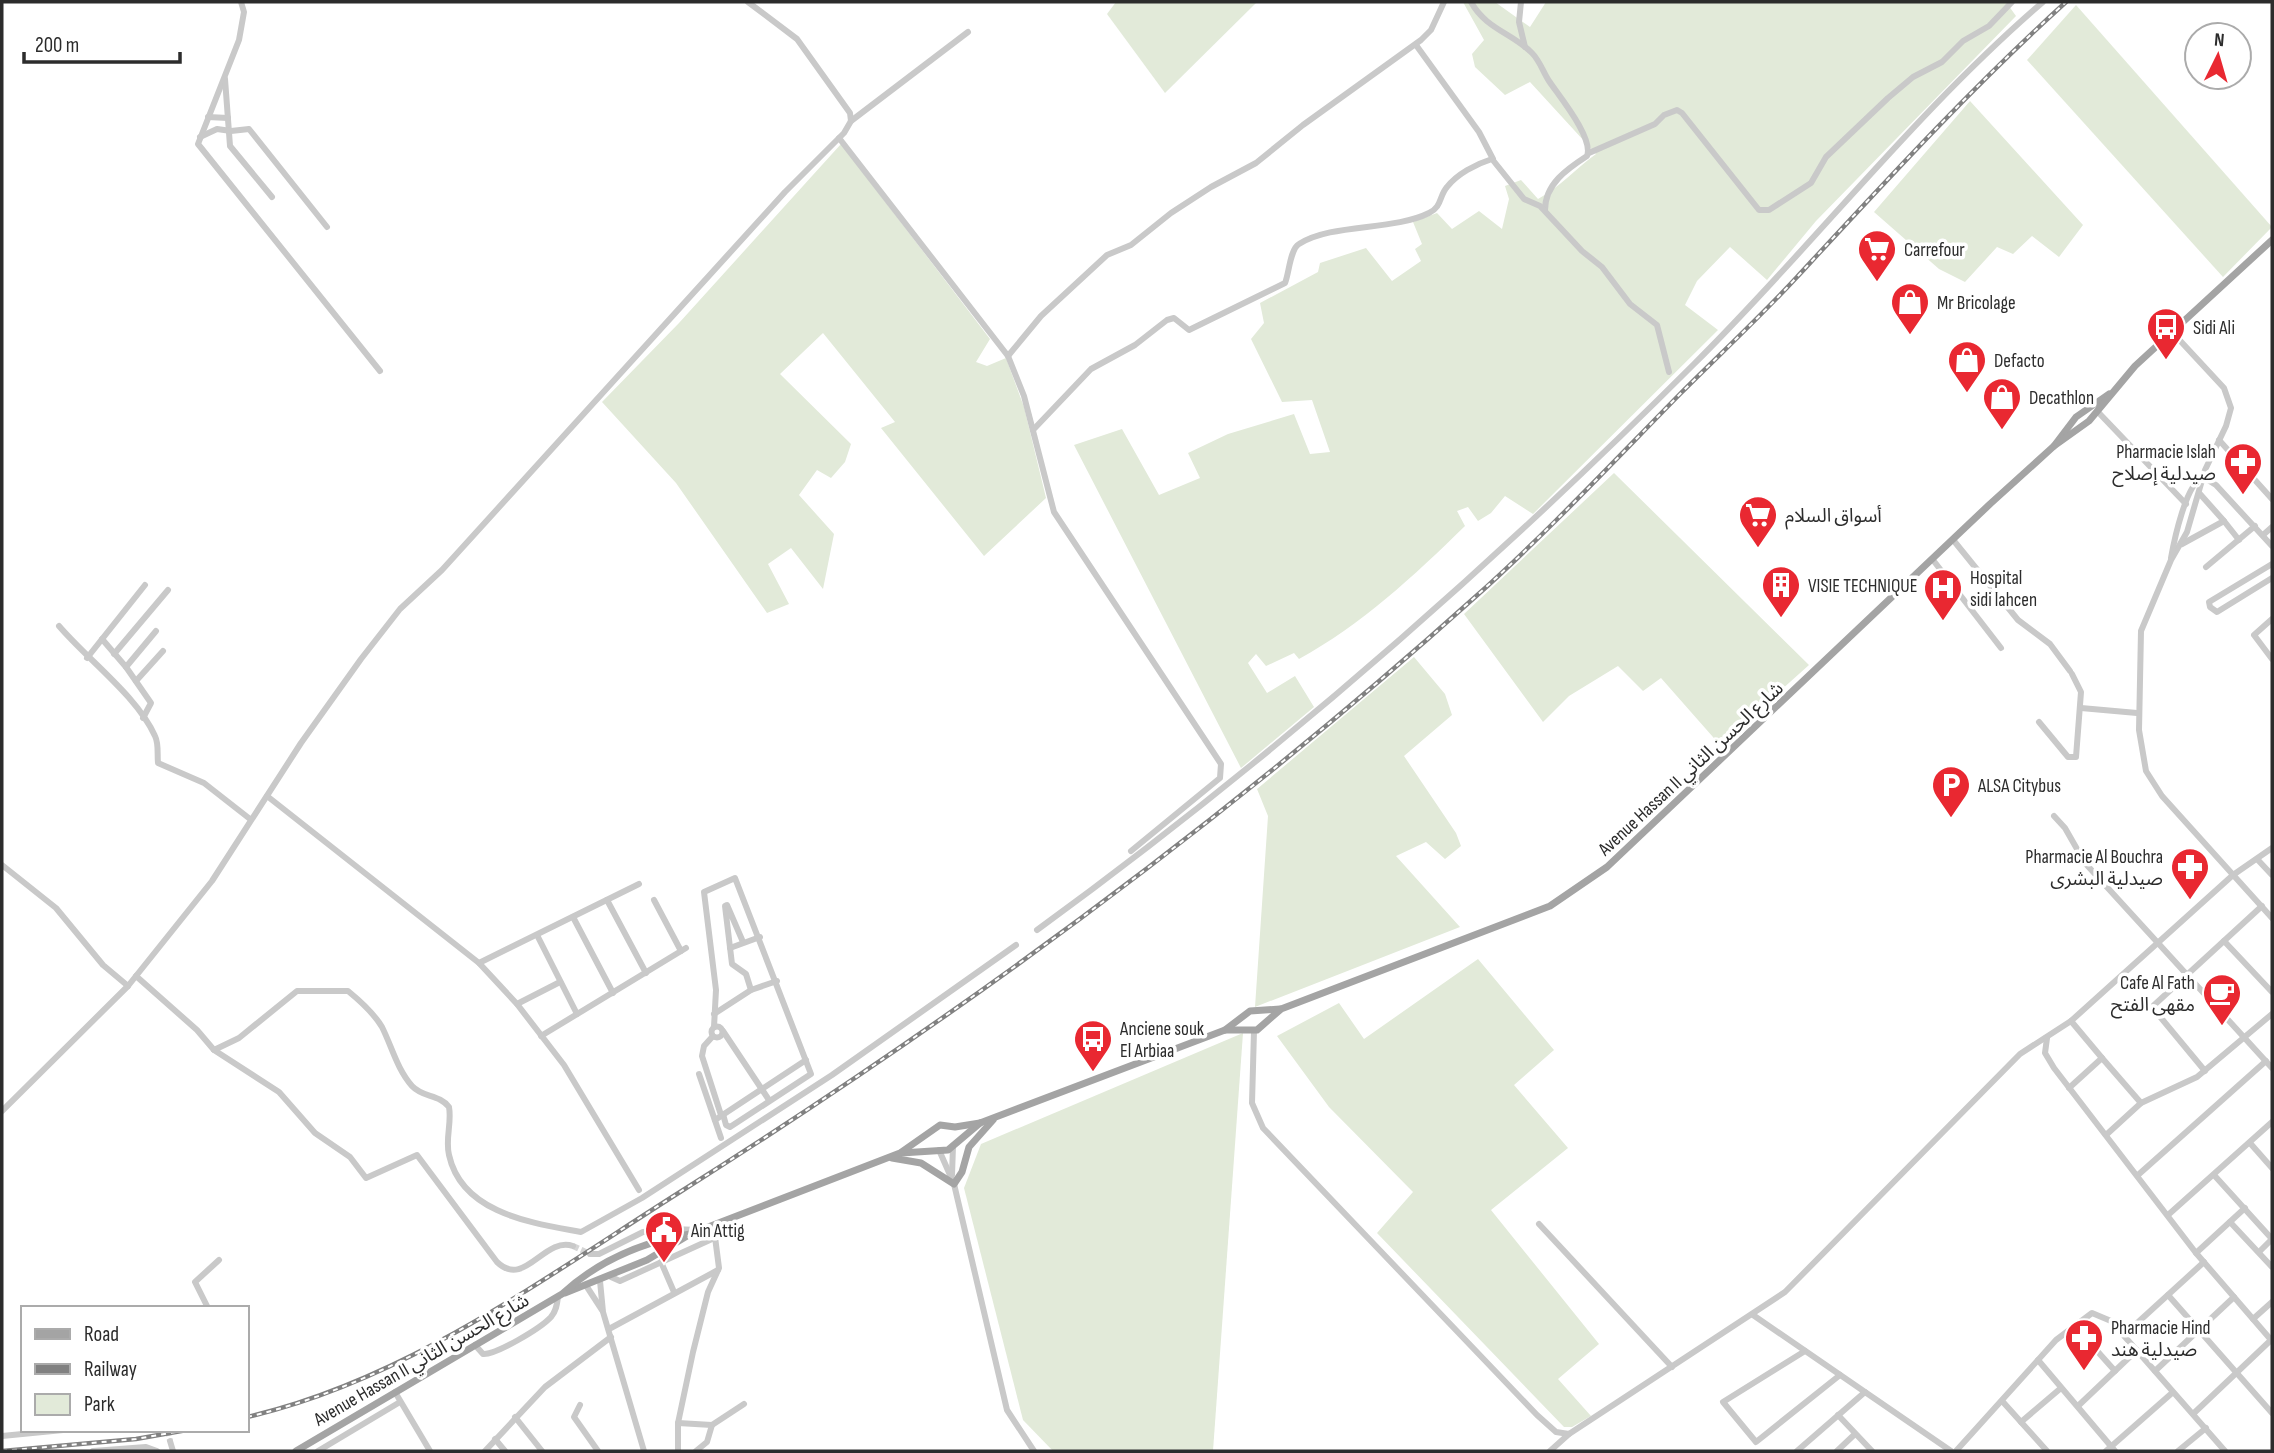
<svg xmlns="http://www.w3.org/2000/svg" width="2274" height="1453" viewBox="0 0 2274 1453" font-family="'Sofia Sans Condensed','Noto Sans Arabic',sans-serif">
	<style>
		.green { fill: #e2ead9 }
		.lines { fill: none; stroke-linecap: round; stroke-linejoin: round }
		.minor-tunnel { stroke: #d5d5d5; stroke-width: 6; stroke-dasharray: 6 3; stroke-linecap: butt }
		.minor { stroke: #c9c9c9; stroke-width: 6 }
		.major { stroke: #a4a4a4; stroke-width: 7 }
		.rail-casing { stroke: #818181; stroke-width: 4.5 }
		.rail { stroke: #fff; stroke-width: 2; stroke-dasharray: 5; stroke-linecap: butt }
		.labels { text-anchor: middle; stroke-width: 7; stroke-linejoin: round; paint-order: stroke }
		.poi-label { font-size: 19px; fill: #2c2c2c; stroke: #fff; text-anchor: start }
		.street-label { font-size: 19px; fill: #2c2c2c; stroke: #fff }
	</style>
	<rect width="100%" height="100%" fill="#fff"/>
	<g class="green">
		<path d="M1116,2H1257L1165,93L1107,14Z"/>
		<path d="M1463,2H1495L1530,27L1546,2H2006L2016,16L1816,221L1767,280L1730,247L1697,281L1685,305L1718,330L1533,514L1505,496L1491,513L1478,521L1468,507L1457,511L1465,526C1414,576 1361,625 1299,659L1294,653L1266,666L1256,654L1248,663L1267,693L1295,676L1314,707L1241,768L1074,445L1122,429L1159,495L1200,478L1188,453L1228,434L1294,414L1310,454L1330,452L1312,400L1282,402L1251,339L1264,323L1260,303L1318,272L1320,263L1366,248L1392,281L1421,261L1415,249L1422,244L1413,222L1437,213L1452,229L1479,211L1502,229L1509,199L1505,186L1521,180L1538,199C1560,187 1575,169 1596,154L1530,82L1505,95L1475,67L1472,54L1484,40Z"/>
		<path d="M2076,5L2272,227L2223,277L2027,60Z"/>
		<path d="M1970,101L2083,225L2059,257L2032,236L2013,254L1997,247L1965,282L1939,269L1874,212Z"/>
		<path d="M841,144L990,339L976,362L987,366L1006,358L1024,407L1046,498L984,556L881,428L895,422L823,333L780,374L851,444L845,462L831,478L817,470L799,495L834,534L823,589L791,548L768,564L789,604L767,613L676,483L602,402L679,323Z"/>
		<path d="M1614,473L1809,665L1720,745L1661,678L1643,691L1618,666L1569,696L1543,722L1464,614Z"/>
		<path d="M1414,657L1445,694L1452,715L1404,756L1456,833L1461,846L1445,859L1426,842L1396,856L1460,927L1255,1007L1268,816L1257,789Z"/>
		<path d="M1478,959L1554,1050L1514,1085L1568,1148L1491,1210L1599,1344L1558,1379L1591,1416L1572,1427H1564L1377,1233L1413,1192L1329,1107L1277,1036L1339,1003L1364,1039Z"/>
		<path d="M1243,1033L1213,1451H1053L1023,1420L964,1188L981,1144Z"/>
	</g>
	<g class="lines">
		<g class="minor-tunnel">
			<path d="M573,1246L590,1254"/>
			<path d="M168,1430L170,1441"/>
		</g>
		<g class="minor">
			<path d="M241,2L244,12L239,40L198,144L380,371"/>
			<path d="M1471,2C1486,29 1512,33 1532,53C1540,61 1543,72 1549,81C1559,96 1594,138 1587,156C1567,169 1545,184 1545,210"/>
			<path d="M1521,2L1519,22L1525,47"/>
			<path d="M1416,45L1479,132L1493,159"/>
			<path d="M225,79L230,146L272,197"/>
			<path d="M208,117L228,118"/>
			<path d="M851,121L968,32"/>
			<path d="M200,137L217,129L231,131L249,129L327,227"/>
			<path d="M839,138L1008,356L1024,396L1054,512L1221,764L1220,778L1131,851"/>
			<path d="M1589,153L1655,124L1664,115L1677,110L1682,113L1759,210H1769L1811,183L1826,157L1888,98L1913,77L1942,62L1963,41L1989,26L2012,2"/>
			<path d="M2173,333L2224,388L2231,408L2226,426L2205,470L2187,532L2171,560L2141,631L2139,730L2146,771L2162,796L2272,918"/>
			<path d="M1008,356L1041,316L1107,255L1131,245L1171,213L1211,187L1256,163L1303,125L1421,40L1431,30L1444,2"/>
			<path d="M2098,412L2186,504"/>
			<path d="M1033,430L1091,369L1135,345L1167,320L1174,318L1189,330L1285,283C1289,274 1290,249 1299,244C1332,223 1393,231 1429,213C1442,207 1439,196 1447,187C1457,174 1476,164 1492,159L1524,199L1540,206L1582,251L1602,267L1630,304L1657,325L1669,372"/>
			<path d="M2219,440L2272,499"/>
			<path d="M2224,521L2239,540"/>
			<path d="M2263,535L2272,527"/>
			<path d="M1954,541L2018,620L2050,644L2070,671"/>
			<path d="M2182,544L2224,521L2200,494"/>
			<path d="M2171,558C2174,541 2186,483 2203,477L2216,485L2272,546"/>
			<path d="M1933,560L2001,648"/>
			<path d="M2272,564L2209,602L2210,607L2217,612L2272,578"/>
			<path d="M2206,567L2255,526"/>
			<path d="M2272,619L2254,635L2272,659"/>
			<path d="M59,626C88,660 137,696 155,736C159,744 157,754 158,763L204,783L250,819"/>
			<path d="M102,639L126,667L156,631"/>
			<path d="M114,654L168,590"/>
			<path d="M87,658L145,585"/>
			<path d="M126,667L151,703L143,718"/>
			<path d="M136,681L163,651"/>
			<path d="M2081,708L2137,713"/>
			<path d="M2039,722L2068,757H2076L2081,692L2072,674"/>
			<path d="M267,796L479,963L517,1004L564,1065L639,1190"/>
			<path d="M2054,816L2065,828L2085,863L2272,1068"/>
			<path d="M2257,859L2272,875"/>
			<path d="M2,865L56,908L103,965L128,986"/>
			<path d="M607,900L646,973"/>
			<path d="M654,900L681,951"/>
			<path d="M573,917L613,993"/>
			<path d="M1037,930C1272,759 1489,569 1694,364C1813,246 1916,111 2043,2"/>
			<path d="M537,935L577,1014"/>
			<path d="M2224,941L2272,992"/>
			<path d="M743,942L727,905L725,906L732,964L746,974L751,990"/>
			<path d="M730,948L760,937"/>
			<path d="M479,963L639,884"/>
			<path d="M136,976L197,1030L214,1050L239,1038L297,991H348C359,1000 375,1015 382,1027C392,1047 397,1069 412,1086C423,1098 439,1094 449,1107C452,1123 445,1139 449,1155C462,1214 533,1223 581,1232L642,1198L832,1075L1016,945"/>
			<path d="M517,1004L560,982"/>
			<path d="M714,1014L751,990L777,981"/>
			<path d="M2071,1021L2102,1058"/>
			<circle cx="717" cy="1032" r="5.5"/>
			<path d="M714,1027L716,990L704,892L735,878L811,1074L730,1127L726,1125L723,1114"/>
			<path d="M723,1031L769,1100"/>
			<path d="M1254,1031L1252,1103L1263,1128L1537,1415L1556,1432L1569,1434L1785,1292L2020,1054L2071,1021L2233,875L2272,848"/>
			<path d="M541,1036L686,948"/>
			<path d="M713,1036L704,1046L702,1056L721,1115"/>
			<path d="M2047,1038L2045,1053L2054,1068L2196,1253L2272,1341"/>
			<path d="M214,1050L279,1092L315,1133L350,1157L366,1178L417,1155L497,1262C525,1289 544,1236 573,1246"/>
			<path d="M2205,1071L2152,1007L2262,906"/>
			<path d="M699,1074L721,1138"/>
			<path d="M2069,1088L2102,1058L2141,1103"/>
			<path d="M2,1111L128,986L212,881L301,743L361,659L400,609L442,570L785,192L844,133L851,121L850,113L797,39L748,2"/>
			<path d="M715,1120L806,1060"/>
			<path d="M2106,1135L2141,1103L2197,1077L2272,1014"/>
			<path d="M2250,1143L2272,1168"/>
			<path d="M939,1150L954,1184L1007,1410L1034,1451"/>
			<path d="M952,1175L953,1146"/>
			<path d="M2138,1175L2266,1061"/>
			<path d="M2214,1175L2272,1239"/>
			<path d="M2168,1215L2272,1122"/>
			<path d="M2230,1222L2272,1267"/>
			<path d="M1539,1224L1672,1367"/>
			<path d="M2259,1252L2272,1239"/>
			<path d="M2196,1253L2245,1208"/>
			<path d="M590,1254H599L643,1232L673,1229L698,1230"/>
			<path d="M661,1262L674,1292"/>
			<path d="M611,1277L620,1281L712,1239L717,1235L718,1223"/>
			<path d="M600,1281L603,1312L644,1451"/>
			<path d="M587,1287L602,1310"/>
			<path d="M2168,1295L2272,1413"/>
			<path d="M208,1308L195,1282L219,1260"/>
			<path d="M1753,1315L1865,1392"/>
			<path d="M2253,1319L2272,1302"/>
			<path d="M2074,1325L2115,1371"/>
			<path d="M609,1329L718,1270"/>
			<path d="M2124,1335L2204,1262"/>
			<path d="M475,1345L483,1354C496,1355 541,1328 551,1317C556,1311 557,1305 558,1297"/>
			<path d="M1805,1351L1723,1402L1756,1442L1840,1375"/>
			<path d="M2038,1360L2115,1451"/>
			<path d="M2155,1371L2234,1297"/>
			<path d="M395,1392L430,1451"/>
			<path d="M2003,1402L2047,1451"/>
			<path d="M580,1405L574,1417L598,1451"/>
			<path d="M2078,1406L2137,1350"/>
			<path d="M2193,1414L2271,1340"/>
			<path d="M1838,1415L1872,1451"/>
			<path d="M515,1417L542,1451"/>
			<path d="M2021,1422L2061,1388"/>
			<path d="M678,1423L712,1425L744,1404"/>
			<path d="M2,1436L63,1430"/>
			<path d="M495,1439L505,1451"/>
			<path d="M170,1441L173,1451"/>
			<path d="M93,1451L146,1447L157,1451"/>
			<path d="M318,1451L400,1402"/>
			<path d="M485,1451L545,1387L611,1337"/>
			<path d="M678,1451V1423L693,1352L708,1292L719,1268L715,1237"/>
			<path d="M696,1451L707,1442L712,1425"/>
			<path d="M1550,1451L1569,1434"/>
			<path d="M1797,1451L1865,1392L1951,1451"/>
			<path d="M1837,1451L1855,1434"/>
			<path d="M1956,1451L2056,1340L2092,1313L2111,1321L2225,1451"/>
			<path d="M2106,1451L2172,1393"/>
			<path d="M2178,1451L2206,1428"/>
		</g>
		<g class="major">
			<path d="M2054,446L2076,417L2109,394"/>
			<path d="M1225,1030L1250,1011L1280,1009"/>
			<path d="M901,1153L948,1150L980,1123"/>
			<path d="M892,1158L921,1163L954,1184L962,1172L969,1147L993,1120"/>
			<path d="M565,1293L647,1260L687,1236"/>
			<path d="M296,1451L562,1294C598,1261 642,1242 690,1234L900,1153L940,1125L955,1127L980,1123L1225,1030H1257L1281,1009L1550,906L1607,867L1990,504L2054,446L2089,421L2135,366L2272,240"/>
		</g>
		<defs>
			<g id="rail">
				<path d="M247,1417C405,1381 544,1278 680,1192C959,1016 1228,819 1474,598C1547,533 1613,462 1681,393C1720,354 1760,317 1797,277C1884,183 1971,88 2066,2"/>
				<path d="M2,1451L136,1439L187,1430"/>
			</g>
		</defs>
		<use href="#rail" class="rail-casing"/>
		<use href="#rail" class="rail"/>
	</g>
	<defs>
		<symbol id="supermarket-pin" viewBox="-11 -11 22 30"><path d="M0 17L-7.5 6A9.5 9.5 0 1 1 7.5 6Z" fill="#e92831" stroke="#fff"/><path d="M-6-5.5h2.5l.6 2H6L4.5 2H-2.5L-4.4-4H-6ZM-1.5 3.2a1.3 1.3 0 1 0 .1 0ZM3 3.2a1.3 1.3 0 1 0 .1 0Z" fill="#fff"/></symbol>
		<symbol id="shop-pin" viewBox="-11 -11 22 30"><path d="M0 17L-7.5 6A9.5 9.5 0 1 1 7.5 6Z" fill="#e92831" stroke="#fff"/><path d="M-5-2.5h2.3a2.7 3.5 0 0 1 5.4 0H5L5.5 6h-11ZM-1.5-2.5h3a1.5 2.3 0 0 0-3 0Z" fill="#fff"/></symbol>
		<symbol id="bus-pin" viewBox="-11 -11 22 30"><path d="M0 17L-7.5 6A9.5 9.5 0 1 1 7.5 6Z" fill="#e92831" stroke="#fff"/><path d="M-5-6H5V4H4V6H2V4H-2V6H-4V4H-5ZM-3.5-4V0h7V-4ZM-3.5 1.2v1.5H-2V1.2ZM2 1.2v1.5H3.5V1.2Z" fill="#fff"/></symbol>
		<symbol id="pharmacy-pin" viewBox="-11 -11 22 30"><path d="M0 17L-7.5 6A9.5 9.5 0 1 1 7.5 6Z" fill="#e92831" stroke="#fff"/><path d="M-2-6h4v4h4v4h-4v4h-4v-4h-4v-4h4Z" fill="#fff"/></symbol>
		<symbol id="building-pin" viewBox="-11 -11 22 30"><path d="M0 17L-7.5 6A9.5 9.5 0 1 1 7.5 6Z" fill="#e92831" stroke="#fff"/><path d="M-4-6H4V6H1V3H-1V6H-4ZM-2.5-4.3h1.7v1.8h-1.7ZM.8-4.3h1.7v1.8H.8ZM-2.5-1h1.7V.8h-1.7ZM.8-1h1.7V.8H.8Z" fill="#fff"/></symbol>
		<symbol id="hospital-pin" viewBox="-11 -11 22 30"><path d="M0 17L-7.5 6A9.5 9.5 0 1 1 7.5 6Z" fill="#e92831" stroke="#fff"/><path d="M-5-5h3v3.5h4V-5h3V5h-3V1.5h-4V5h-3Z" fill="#fff"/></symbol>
		<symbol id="parking-pin" viewBox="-11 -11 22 30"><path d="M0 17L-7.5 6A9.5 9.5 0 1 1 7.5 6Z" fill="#e92831" stroke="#fff"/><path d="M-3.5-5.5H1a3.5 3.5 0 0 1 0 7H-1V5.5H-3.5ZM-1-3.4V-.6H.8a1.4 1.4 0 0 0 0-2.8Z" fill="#fff"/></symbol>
		<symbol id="cafe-pin" viewBox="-11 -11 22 30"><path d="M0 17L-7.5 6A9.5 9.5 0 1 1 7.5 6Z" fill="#e92831" stroke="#fff"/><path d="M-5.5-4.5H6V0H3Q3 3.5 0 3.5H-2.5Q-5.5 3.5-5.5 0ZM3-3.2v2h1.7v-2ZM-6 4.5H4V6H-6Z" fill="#fff"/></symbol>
		<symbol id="civic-pin" viewBox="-11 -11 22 30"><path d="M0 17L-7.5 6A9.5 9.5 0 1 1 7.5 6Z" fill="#e92831" stroke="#fff"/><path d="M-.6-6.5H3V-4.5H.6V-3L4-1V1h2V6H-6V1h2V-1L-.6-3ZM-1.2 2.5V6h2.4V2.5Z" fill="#fff"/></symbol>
	</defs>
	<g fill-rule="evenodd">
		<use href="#supermarket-pin" x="1855" y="227" width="44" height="60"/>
		<use href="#shop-pin" x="1888" y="280" width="44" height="60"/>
		<use href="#bus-pin" x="2144" y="305" width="44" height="60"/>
		<use href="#shop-pin" x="1945" y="338" width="44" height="60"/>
		<use href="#shop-pin" x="1980" y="375" width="44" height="60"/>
		<use href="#pharmacy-pin" x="2221" y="440" width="44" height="60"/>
		<use href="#supermarket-pin" x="1736" y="493" width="44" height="60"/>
		<use href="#building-pin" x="1759" y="563" width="44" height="60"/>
		<use href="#hospital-pin" x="1921" y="566" width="44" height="60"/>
		<use href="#parking-pin" x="1929" y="763" width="44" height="60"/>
		<use href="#pharmacy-pin" x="2168" y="845" width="44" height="60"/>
		<use href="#cafe-pin" x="2200" y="971" width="44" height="60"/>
		<use href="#bus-pin" x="1071" y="1017" width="44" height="60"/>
		<use href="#civic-pin" x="642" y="1208" width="44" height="60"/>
		<use href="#pharmacy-pin" x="2062" y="1316" width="44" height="60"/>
	</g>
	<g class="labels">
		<g class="poi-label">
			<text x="1904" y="256">Carrefour</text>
			<text x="1937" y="309">Mr Bricolage</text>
			<text x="2193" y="334">Sidi Ali</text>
			<text x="1994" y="367">Defacto</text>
			<text x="2029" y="404">Decathlon</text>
			<text x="2216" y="458" text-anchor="end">Pharmacie Islah<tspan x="2216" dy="22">صيدلية إصلاح</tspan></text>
			<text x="1785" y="522">أسواق السلام</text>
			<text x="1970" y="584">Hospital<tspan x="1970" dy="22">sidi lahcen</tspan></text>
			<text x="1808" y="592">VISIE TECHNIQUE</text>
			<text x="1978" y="792">ALSA Citybus</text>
			<text x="2163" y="863" text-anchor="end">Pharmacie Al Bouchra<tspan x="2163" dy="22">صيدلية البشرى</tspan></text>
			<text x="2195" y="989" text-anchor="end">Cafe Al Fath<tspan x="2195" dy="22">مقهى الفتح</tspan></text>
			<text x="1120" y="1035">Anciene souk<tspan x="1120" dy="22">El Arbiaa</tspan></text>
			<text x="691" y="1237">Ain Attig</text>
			<text x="2111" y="1334">Pharmacie Hind<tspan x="2111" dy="22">صيدلية هند</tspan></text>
		</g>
		<g class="street-label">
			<text transform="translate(1690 768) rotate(-43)" y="7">Avenue Hassan II شارع الحسن الثاني</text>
			<text transform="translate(421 1359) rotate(-30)" y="7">Avenue Hassan II شارع الحسن الثاني</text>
		</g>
	</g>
	<rect width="2274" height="1453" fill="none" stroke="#2c2c2c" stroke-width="7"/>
	<rect x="21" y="1306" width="228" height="126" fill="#ffffff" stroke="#ababab" stroke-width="2"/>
	<rect x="35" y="1329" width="35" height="10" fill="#a4a4a4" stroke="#ababab" stroke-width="2"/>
	<text x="84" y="1341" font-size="21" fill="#2c2c2c">Road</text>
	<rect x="35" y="1364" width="35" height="10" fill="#818181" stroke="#ababab" stroke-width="2"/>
	<text x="84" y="1376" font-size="21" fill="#2c2c2c">Railway</text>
	<rect x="35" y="1394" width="35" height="21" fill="#e2ead9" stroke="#ababab" stroke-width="2"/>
	<text x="84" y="1411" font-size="21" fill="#2c2c2c">Park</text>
	<g transform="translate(2218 56) rotate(5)"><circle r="33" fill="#ffffff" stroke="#ababab" stroke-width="2"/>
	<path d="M0-5L12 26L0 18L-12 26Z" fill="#e92831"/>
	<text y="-10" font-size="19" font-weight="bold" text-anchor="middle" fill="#2c2c2c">N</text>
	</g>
	<path d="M24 52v10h156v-10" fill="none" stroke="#2c2c2c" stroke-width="3.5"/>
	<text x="35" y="52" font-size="21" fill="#2c2c2c" stroke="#ffffff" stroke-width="5" paint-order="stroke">200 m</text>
</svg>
